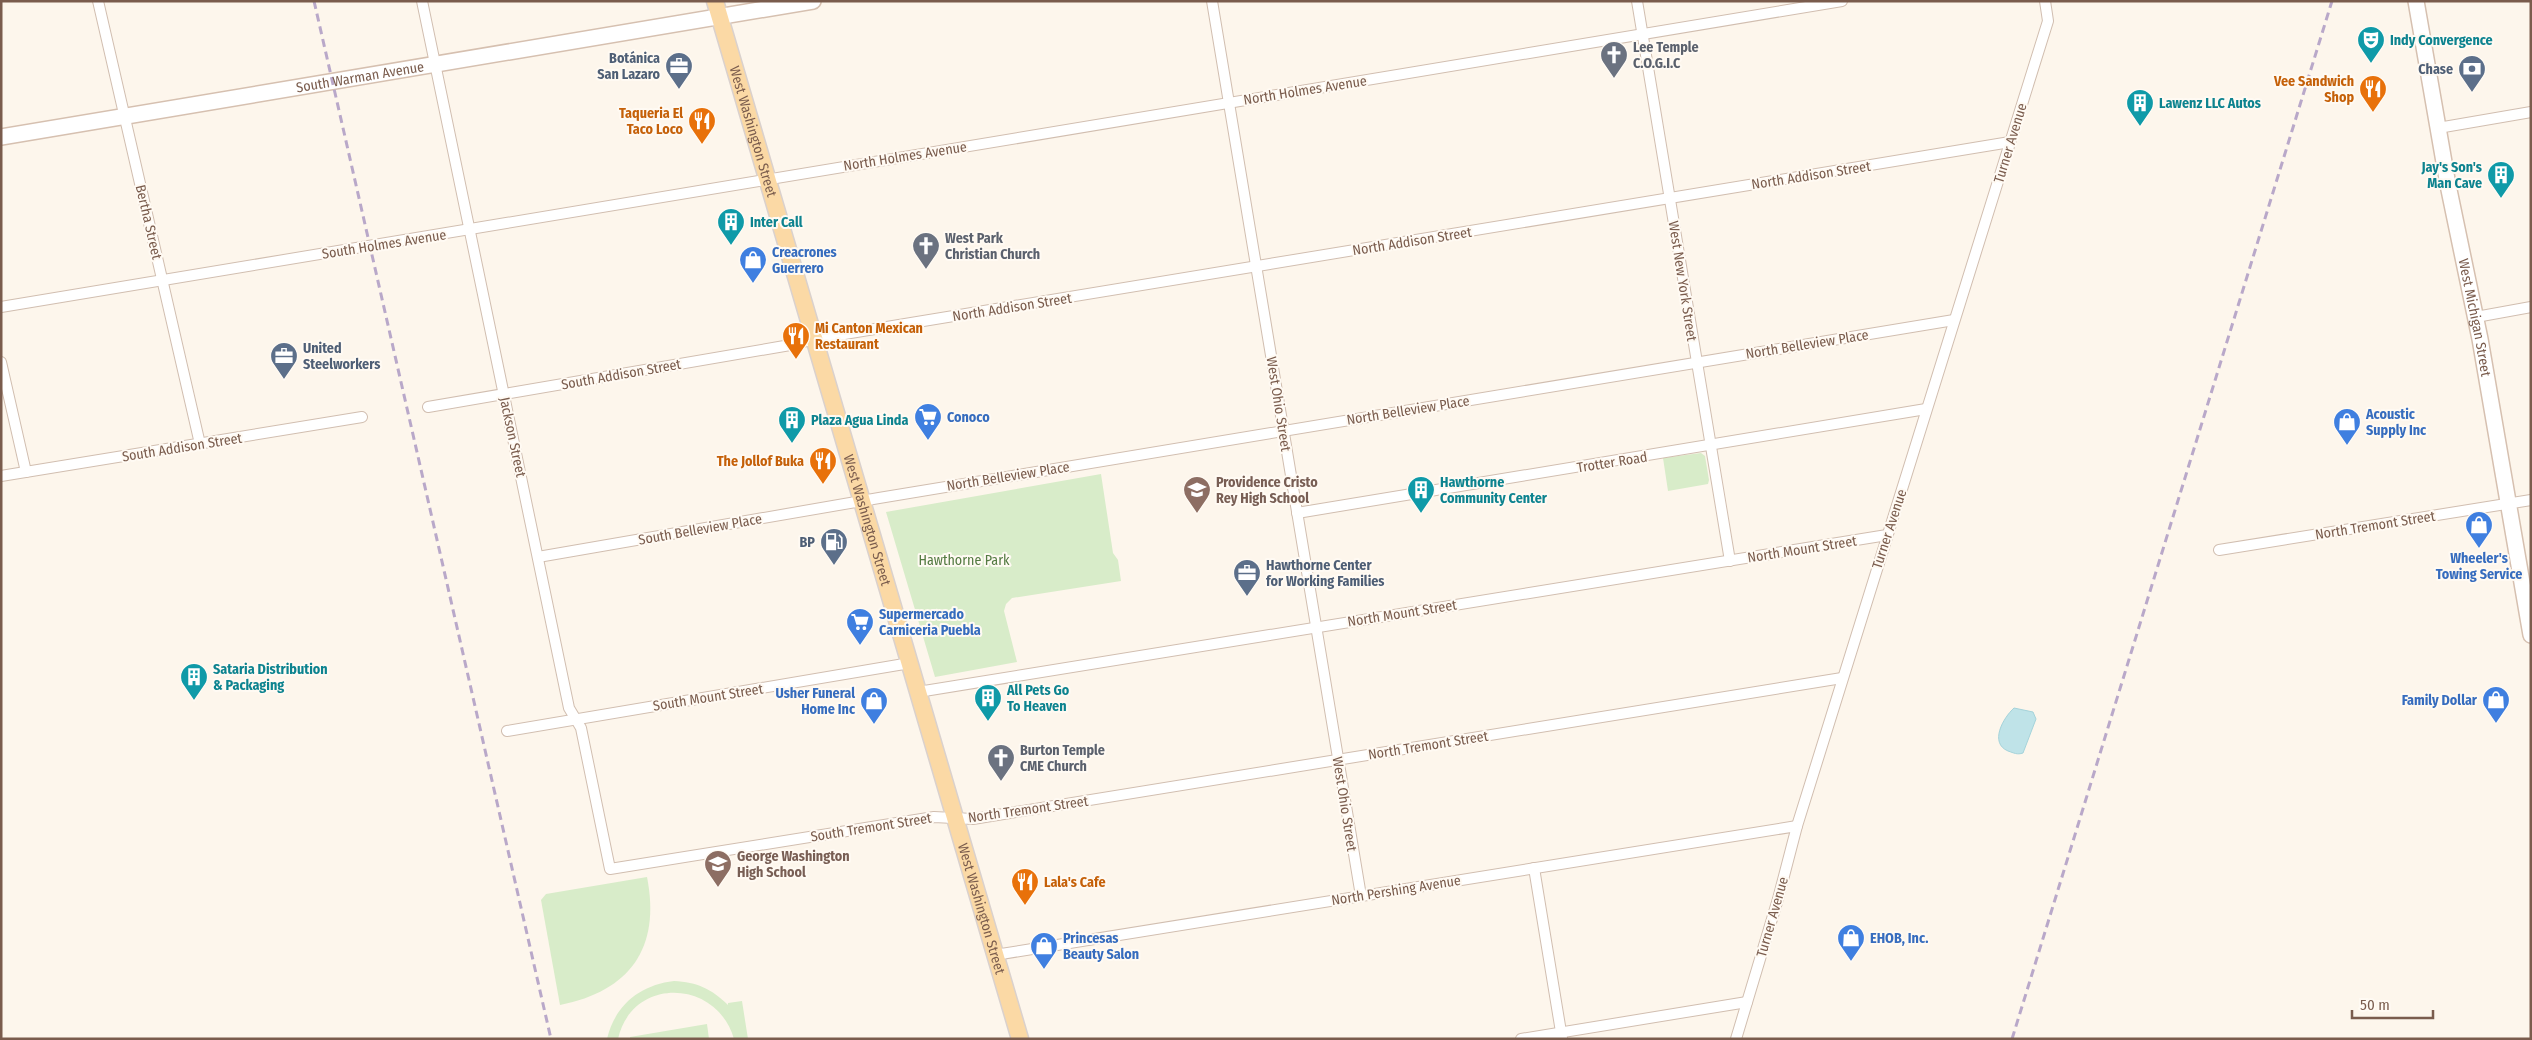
<svg xmlns="http://www.w3.org/2000/svg" width="2532" height="1040" viewBox="0 0 2532 1040" font-family="'Fira Sans Condensed',sans-serif">
	<style>
		.green { fill: #d8ecc9 }
		.water { fill: #bfe3e8; stroke: #a5d3da }
		.lines { fill: none; stroke-linecap: round; stroke-linejoin: round }
		.street-casing { stroke: #d1beb0; stroke-width: 12 }
		.secondary-casing { stroke: #d6c0b0; stroke-width: 18 }
		.primary-casing { stroke: #dad1cd; stroke-width: 19 }
		.street { stroke: #fff; stroke-width: 10 }
		.secondary { stroke: #fff; stroke-width: 15 }
		.primary { stroke: #fbd9a5; stroke-width: 16 }
		.rail { stroke: #b9a8c9; stroke-width: 3; stroke-dasharray: 8 5; stroke-linecap: butt }
		.labels { text-anchor: middle; stroke-width: 4; stroke-linejoin: round; paint-order: stroke }
		.culture-label { font-size: 14px; font-weight: bold; fill: #0d838f; stroke: #fffaf3; text-anchor: start }
		.worship-label { font-size: 14px; font-weight: bold; fill: #5b616d; stroke: #fffaf3; text-anchor: start }
		.service-label { font-size: 14px; font-weight: bold; fill: #4e5e75; stroke: #fffaf3; text-anchor: end }
		.street-label { font-size: 14px; fill: #7a5c4d; stroke: #fffaf3 }
		.food-label { font-size: 14px; font-weight: bold; fill: #c56008; stroke: #fffaf3; text-anchor: end }
		.shop-label { font-size: 14px; font-weight: bold; fill: #366cbe; stroke: #fffaf3; text-anchor: start }
		.education-label { font-size: 14px; font-weight: bold; fill: #785e54; stroke: #fffaf3; text-anchor: start }
		.park-label { font-size: 14px; fill: #537a41; stroke: #fffaf3 }
	</style>
	<rect width="100%" height="100%" fill="#fdf6ec"/>
	<g class="green">
		<path d="M1701,453L1705,456L1709,480L1708,484L1668,491L1663,458Z"/>
		<path d="M1101,474L1113,553L1118,560L1121,581L1012,598L1006,604L1004,611L1017,662L935,677L886,512Z"/>
		<path d="M647,877C661,948 630,991 560,1005L541,900L546,894Z"/>
		<path d="M674,981C697,982 712,989 728,1005V1003L742,1001L748,1039H734C717,979 632,976 618,1039H607C615,1005 640,985 674,981Z"/>
		<path d="M707,1024L709,1039H630V1037Z"/>
	</g>
	<path class="water" d="M2014,708L2033,712L2036,719L2023,753C2017,755 2014,753 2008,751C1989,743 2003,718 2014,708Z"/>
	<g class="lines">
		<defs>
			<g id="street">
				<path d="M98,1L200,444"/>
				<path d="M422,1L569,708L581,728L610,869L934,817L973,819L1842,678"/>
				<path d="M1212,1L1361,896"/>
				<path d="M1637,1L1730,561"/>
				<path d="M2438,128L2531,112"/>
				<path d="M1,307L1842,1"/>
				<path d="M2476,317L2531,307"/>
				<path d="M1,362L26,472"/>
				<path d="M428,407L796,344L814,339L2010,142"/>
				<path d="M1,476L362,417"/>
				<path d="M1297,513L1926,409"/>
				<path d="M2219,550L2531,500"/>
				<path d="M538,557L879,498L1954,320"/>
				<path d="M918,692L1887,535"/>
				<path d="M507,731L910,663"/>
				<path d="M1534,868L1562,1038"/>
				<path d="M995,955L1797,826"/>
				<path d="M1521,1039L1747,1002"/>
				<path d="M1736,1039L1778,899L1797,826L2048,21L2045,1"/>
			</g>
			<g id="secondary">
				<path id="s1" d="M2416,1L2448,185L2480,339L2531,635"/>
				<path id="s2" d="M1,137L813,1"/>
			</g>
			<g id="primary">
				<path id="s3" d="M715,1L1020,1039"/>
			</g>
		</defs>
		<use href="#street" class="street-casing"/>
		<use href="#secondary" class="secondary-casing"/>
		<use href="#primary" class="primary-casing"/>
		<use href="#street" class="street"/>
		<use href="#secondary" class="secondary"/>
		<use href="#primary" class="primary"/>
		<g class="rail">
			<path d="M314,1L551,1039"/>
			<path d="M2012,1039L2332,1"/>
		</g>
	</g>
	<defs>
		<symbol id="theatre-pin" viewBox="-11 -11 22 30"><path d="M0 17L-7.5 6A9.5 9.5 0 1 1 7.5 6Z" fill="#0f9aa8" stroke="#fffaf3"/><path d="M-5-5.5Q0-4 5-5.5V0Q5 5 0 6Q-5 5-5 0ZM-3.3-2.5H-1v1.5H-3.3ZM1-2.5H3.3v1.5H1ZM-2.8 1Q0 5.5 2.8 1Z" fill="#fff"/></symbol>
		<symbol id="church-pin" viewBox="-11 -11 22 30"><path d="M0 17L-7.5 6A9.5 9.5 0 1 1 7.5 6Z" fill="#6b7280" stroke="#fffaf3"/><path d="M-1.2-6h2.4v3.5h3.3v2.4h-3.3V6h-2.4V-.1h-3.3v-2.4h3.3Z" fill="#fff"/></symbol>
		<symbol id="office-pin" viewBox="-11 -11 22 30"><path d="M0 17L-7.5 6A9.5 9.5 0 1 1 7.5 6Z" fill="#5c6f8a" stroke="#fffaf3"/><path d="M-6-3h4V-5.5h4V-3h4V5H-6ZM-1-4.5V-3h2v-1.5ZM-6 0V1H6V0Z" fill="#fff"/></symbol>
		<symbol id="bank-pin" viewBox="-11 -11 22 30"><path d="M0 17L-7.5 6A9.5 9.5 0 1 1 7.5 6Z" fill="#5c6f8a" stroke="#fffaf3"/><path d="M-6-4H6V4H-6ZM0-2.3a2.3 2.3 0 1 0 0 4.6a2.3 2.3 0 1 0 0-4.6Z" fill="#fff"/></symbol>
		<symbol id="restaurant-pin" viewBox="-11 -11 22 30"><path d="M0 17L-7.5 6A9.5 9.5 0 1 1 7.5 6Z" fill="#e8710a" stroke="#fffaf3"/><path d="M-5-6h1v4h1v-4h1v4h1v-4h1v5L-1.5 .5V6h-2V.5L-5-1ZM5-6V6H3V1.5H1.5Q1.5-4 5-6Z" fill="#fff"/></symbol>
		<symbol id="building-pin" viewBox="-11 -11 22 30"><path d="M0 17L-7.5 6A9.5 9.5 0 1 1 7.5 6Z" fill="#0f9aa8" stroke="#fffaf3"/><path d="M-4-6H4V6H1V3H-1V6H-4ZM-2.5-4.3h1.7v1.8h-1.7ZM.8-4.3h1.7v1.8H.8ZM-2.5-1h1.7V.8h-1.7ZM.8-1h1.7V.8H.8Z" fill="#fff"/></symbol>
		<symbol id="shop-pin" viewBox="-11 -11 22 30"><path d="M0 17L-7.5 6A9.5 9.5 0 1 1 7.5 6Z" fill="#3f7fe0" stroke="#fffaf3"/><path d="M-5-2.5h2.3a2.7 3.5 0 0 1 5.4 0H5L5.5 6h-11ZM-1.5-2.5h3a1.5 2.3 0 0 0-3 0Z" fill="#fff"/></symbol>
		<symbol id="supermarket-pin" viewBox="-11 -11 22 30"><path d="M0 17L-7.5 6A9.5 9.5 0 1 1 7.5 6Z" fill="#3f7fe0" stroke="#fffaf3"/><path d="M-6-5.5h2.5l.6 2H6L4.5 2H-2.5L-4.4-4H-6ZM-1.5 3.2a1.3 1.3 0 1 0 .1 0ZM3 3.2a1.3 1.3 0 1 0 .1 0Z" fill="#fff"/></symbol>
		<symbol id="school-pin" viewBox="-11 -11 22 30"><path d="M0 17L-7.5 6A9.5 9.5 0 1 1 7.5 6Z" fill="#8d6e63" stroke="#fffaf3"/><path d="M0-5L7-2L0 1L-7-2ZM-4 1L0 2.5L4 1V4Q0 6-4 4Z" fill="#fff"/></symbol>
		<symbol id="fuel-pin" viewBox="-11 -11 22 30"><path d="M0 17L-7.5 6A9.5 9.5 0 1 1 7.5 6Z" fill="#5c6f8a" stroke="#fffaf3"/><path d="M-5.5-6h7V0h2V4h1.3V-2.5L3-4.5l.8-.8L6-3V5H2.5V1h-1V6h-7ZM-4.2-4.7v3.2H.2V-4.7Z" fill="#fff"/></symbol>
	</defs>
	<g fill-rule="evenodd">
		<use href="#theatre-pin" x="2355" y="24" width="32" height="43"/>
		<use href="#church-pin" x="1598" y="39" width="32" height="43"/>
		<use href="#office-pin" x="663" y="50" width="32" height="43"/>
		<use href="#bank-pin" x="2456" y="53" width="32" height="43"/>
		<use href="#restaurant-pin" x="2357" y="73" width="32" height="43"/>
		<use href="#building-pin" x="2124" y="87" width="32" height="43"/>
		<use href="#restaurant-pin" x="686" y="105" width="32" height="43"/>
		<use href="#building-pin" x="2485" y="159" width="32" height="43"/>
		<use href="#building-pin" x="715" y="206" width="32" height="43"/>
		<use href="#church-pin" x="910" y="230" width="32" height="43"/>
		<use href="#shop-pin" x="737" y="244" width="32" height="43"/>
		<use href="#restaurant-pin" x="780" y="320" width="32" height="43"/>
		<use href="#office-pin" x="268" y="340" width="32" height="43"/>
		<use href="#supermarket-pin" x="912" y="401" width="32" height="43"/>
		<use href="#building-pin" x="776" y="404" width="32" height="43"/>
		<use href="#shop-pin" x="2331" y="406" width="32" height="43"/>
		<use href="#restaurant-pin" x="807" y="445" width="32" height="43"/>
		<use href="#school-pin" x="1181" y="474" width="32" height="43"/>
		<use href="#building-pin" x="1405" y="474" width="32" height="43"/>
		<use href="#shop-pin" x="2463" y="509" width="32" height="43"/>
		<use href="#fuel-pin" x="818" y="526" width="32" height="43"/>
		<use href="#office-pin" x="1231" y="557" width="32" height="43"/>
		<use href="#supermarket-pin" x="844" y="606" width="32" height="43"/>
		<use href="#building-pin" x="178" y="661" width="32" height="43"/>
		<use href="#building-pin" x="972" y="682" width="32" height="43"/>
		<use href="#shop-pin" x="2480" y="684" width="32" height="43"/>
		<use href="#shop-pin" x="858" y="685" width="32" height="43"/>
		<use href="#church-pin" x="985" y="742" width="32" height="43"/>
		<use href="#school-pin" x="702" y="848" width="32" height="43"/>
		<use href="#restaurant-pin" x="1009" y="866" width="32" height="43"/>
		<use href="#shop-pin" x="1835" y="922" width="32" height="43"/>
		<use href="#shop-pin" x="1028" y="930" width="32" height="43"/>
	</g>
	<g class="labels">
		<g class="culture-label">
			<text x="2390" y="45">Indy Convergence</text>
			<text x="2159" y="108">Lawenz LLC Autos</text>
			<text x="2482" y="172" text-anchor="end">Jay's Son's<tspan x="2482" dy="16">Man Cave</tspan></text>
			<text x="750" y="227">Inter Call</text>
			<text x="811" y="425">Plaza Agua Linda</text>
			<text x="1440" y="487">Hawthorne<tspan x="1440" dy="16">Community Center</tspan></text>
			<text x="213" y="674">Sataria Distribution<tspan x="213" dy="16">&amp; Packaging</tspan></text>
			<text x="1007" y="695">All Pets Go<tspan x="1007" dy="16">To Heaven</tspan></text>
		</g>
		<g class="worship-label">
			<text x="1633" y="52">Lee Temple<tspan x="1633" dy="16">C.O.G.I.C</tspan></text>
			<text x="945" y="243">West Park<tspan x="945" dy="16">Christian Church</tspan></text>
			<text x="1020" y="755">Burton Temple<tspan x="1020" dy="16">CME Church</tspan></text>
		</g>
		<g class="service-label">
			<text x="660" y="63">Botánica<tspan x="660" dy="16">San Lazaro</tspan></text>
			<text x="2453" y="74">Chase</text>
			<text x="303" y="353" text-anchor="start">United<tspan x="303" dy="16">Steelworkers</tspan></text>
			<text x="815" y="547">BP</text>
			<text x="1266" y="570" text-anchor="start">Hawthorne Center<tspan x="1266" dy="16">for Working Families</tspan></text>
		</g>
		<g class="street-label">
			<text dy="5" stroke="none"><textPath href="#s2" startOffset="364">South Warman Avenue</textPath></text>
			<text transform="translate(1305 90) rotate(-9)" y="5">North Holmes Avenue</text>
			<text dy="5" stroke="none"><textPath href="#s3" startOffset="136">West Washington Street</textPath></text>
			<text transform="translate(2010 143) rotate(-73)" y="5">Turner Avenue</text>
			<text transform="translate(905 156) rotate(-9)" y="5">North Holmes Avenue</text>
			<text transform="translate(1811 175) rotate(-9)" y="5">North Addison Street</text>
			<text transform="translate(149 222) rotate(77)" y="5">Bertha Street</text>
			<text transform="translate(1412 241) rotate(-9)" y="5">North Addison Street</text>
			<text transform="translate(384 244) rotate(-9)" y="5">South Holmes Avenue</text>
			<text transform="translate(1683 281) rotate(81)" y="5">West New York Street</text>
			<text transform="translate(1012 307) rotate(-9)" y="5">North Addison Street</text>
			<text dy="5" stroke="none"><textPath href="#s1" startOffset="322">West Michigan Street</textPath></text>
			<text transform="translate(1807 344) rotate(-9)" y="5">North Belleview Place</text>
			<text transform="translate(621 374) rotate(-10)" y="5">South Addison Street</text>
			<text transform="translate(1279 404) rotate(81)" y="5">West Ohio Street</text>
			<text transform="translate(1408 410) rotate(-9)" y="5">North Belleview Place</text>
			<text transform="translate(513 437) rotate(78)" y="5">Jackson Street</text>
			<text transform="translate(182 447) rotate(-9)" y="5">South Addison Street</text>
			<text transform="translate(1612 462) rotate(-9)" y="5">Trotter Road</text>
			<text transform="translate(1008 476) rotate(-9)" y="5">North Belleview Place</text>
			<text dy="5" stroke="none"><textPath href="#s3" startOffset="541">West Washington Street</textPath></text>
			<text transform="translate(2375 525) rotate(-9)" y="5">North Tremont Street</text>
			<text transform="translate(700 529) rotate(-10)" y="5">South Belleview Place</text>
			<text transform="translate(1889 529) rotate(-72)" y="5">Turner Avenue</text>
			<text transform="translate(1802 549) rotate(-9)" y="5">North Mount Street</text>
			<text transform="translate(1402 613) rotate(-9)" y="5">North Mount Street</text>
			<text transform="translate(708 697) rotate(-9)" y="5">South Mount Street</text>
			<text transform="translate(1428 745) rotate(-9)" y="5">North Tremont Street</text>
			<text transform="translate(1345 804) rotate(81)" y="5">West Ohio Street</text>
			<text transform="translate(1028 809) rotate(-8)" y="5">North Tremont Street</text>
			<text transform="translate(871 827) rotate(-9)" y="5">South Tremont Street</text>
			<text transform="translate(1396 890) rotate(-9)" y="5">North Pershing Avenue</text>
			<text dy="5" stroke="none"><textPath href="#s3" startOffset="946">West Washington Street</textPath></text>
			<text transform="translate(1772 917) rotate(-74)" y="5">Turner Avenue</text>
		</g>
		<g class="food-label">
			<text x="2354" y="86">Vee Sandwich<tspan x="2354" dy="16">Shop</tspan></text>
			<text x="683" y="118">Taqueria El<tspan x="683" dy="16">Taco Loco</tspan></text>
			<text x="815" y="333" text-anchor="start">Mi Canton Mexican<tspan x="815" dy="16">Restaurant</tspan></text>
			<text x="804" y="466">The Jollof Buka</text>
			<text x="1044" y="887" text-anchor="start">Lala's Cafe</text>
		</g>
		<g class="shop-label">
			<text x="772" y="257">Creacrones<tspan x="772" dy="16">Guerrero</tspan></text>
			<text x="2366" y="419">Acoustic<tspan x="2366" dy="16">Supply Inc</tspan></text>
			<text x="947" y="422">Conoco</text>
			<text x="2479" y="563" text-anchor="middle">Wheeler's<tspan x="2479" dy="16">Towing Service</tspan></text>
			<text x="879" y="619">Supermercado<tspan x="879" dy="16">Carniceria Puebla</tspan></text>
			<text x="855" y="698" text-anchor="end">Usher Funeral<tspan x="855" dy="16">Home Inc</tspan></text>
			<text x="2477" y="705" text-anchor="end">Family Dollar</text>
			<text x="1063" y="943">Princesas<tspan x="1063" dy="16">Beauty Salon</tspan></text>
			<text x="1870" y="943">EHOB, Inc.</text>
		</g>
		<g class="education-label">
			<text x="1216" y="487">Providence Cristo<tspan x="1216" dy="16">Rey High School</tspan></text>
			<text x="737" y="861">George Washington<tspan x="737" dy="16">High School</tspan></text>
		</g>
		<g class="park-label">
			<text x="964" y="565">Hawthorne Park</text>
		</g>
	</g>
	<rect width="2532" height="1040" fill="none" stroke="#7a5c4d" stroke-width="5"/>
	<path d="M2352 1010v8h81v-8" fill="none" stroke="#7a5c4d" stroke-width="2.5"/>
	<text x="2360" y="1010" font-size="15" fill="#7a5c4d" stroke="#fffaf3" stroke-width="4" paint-order="stroke">50 m</text>
</svg>
